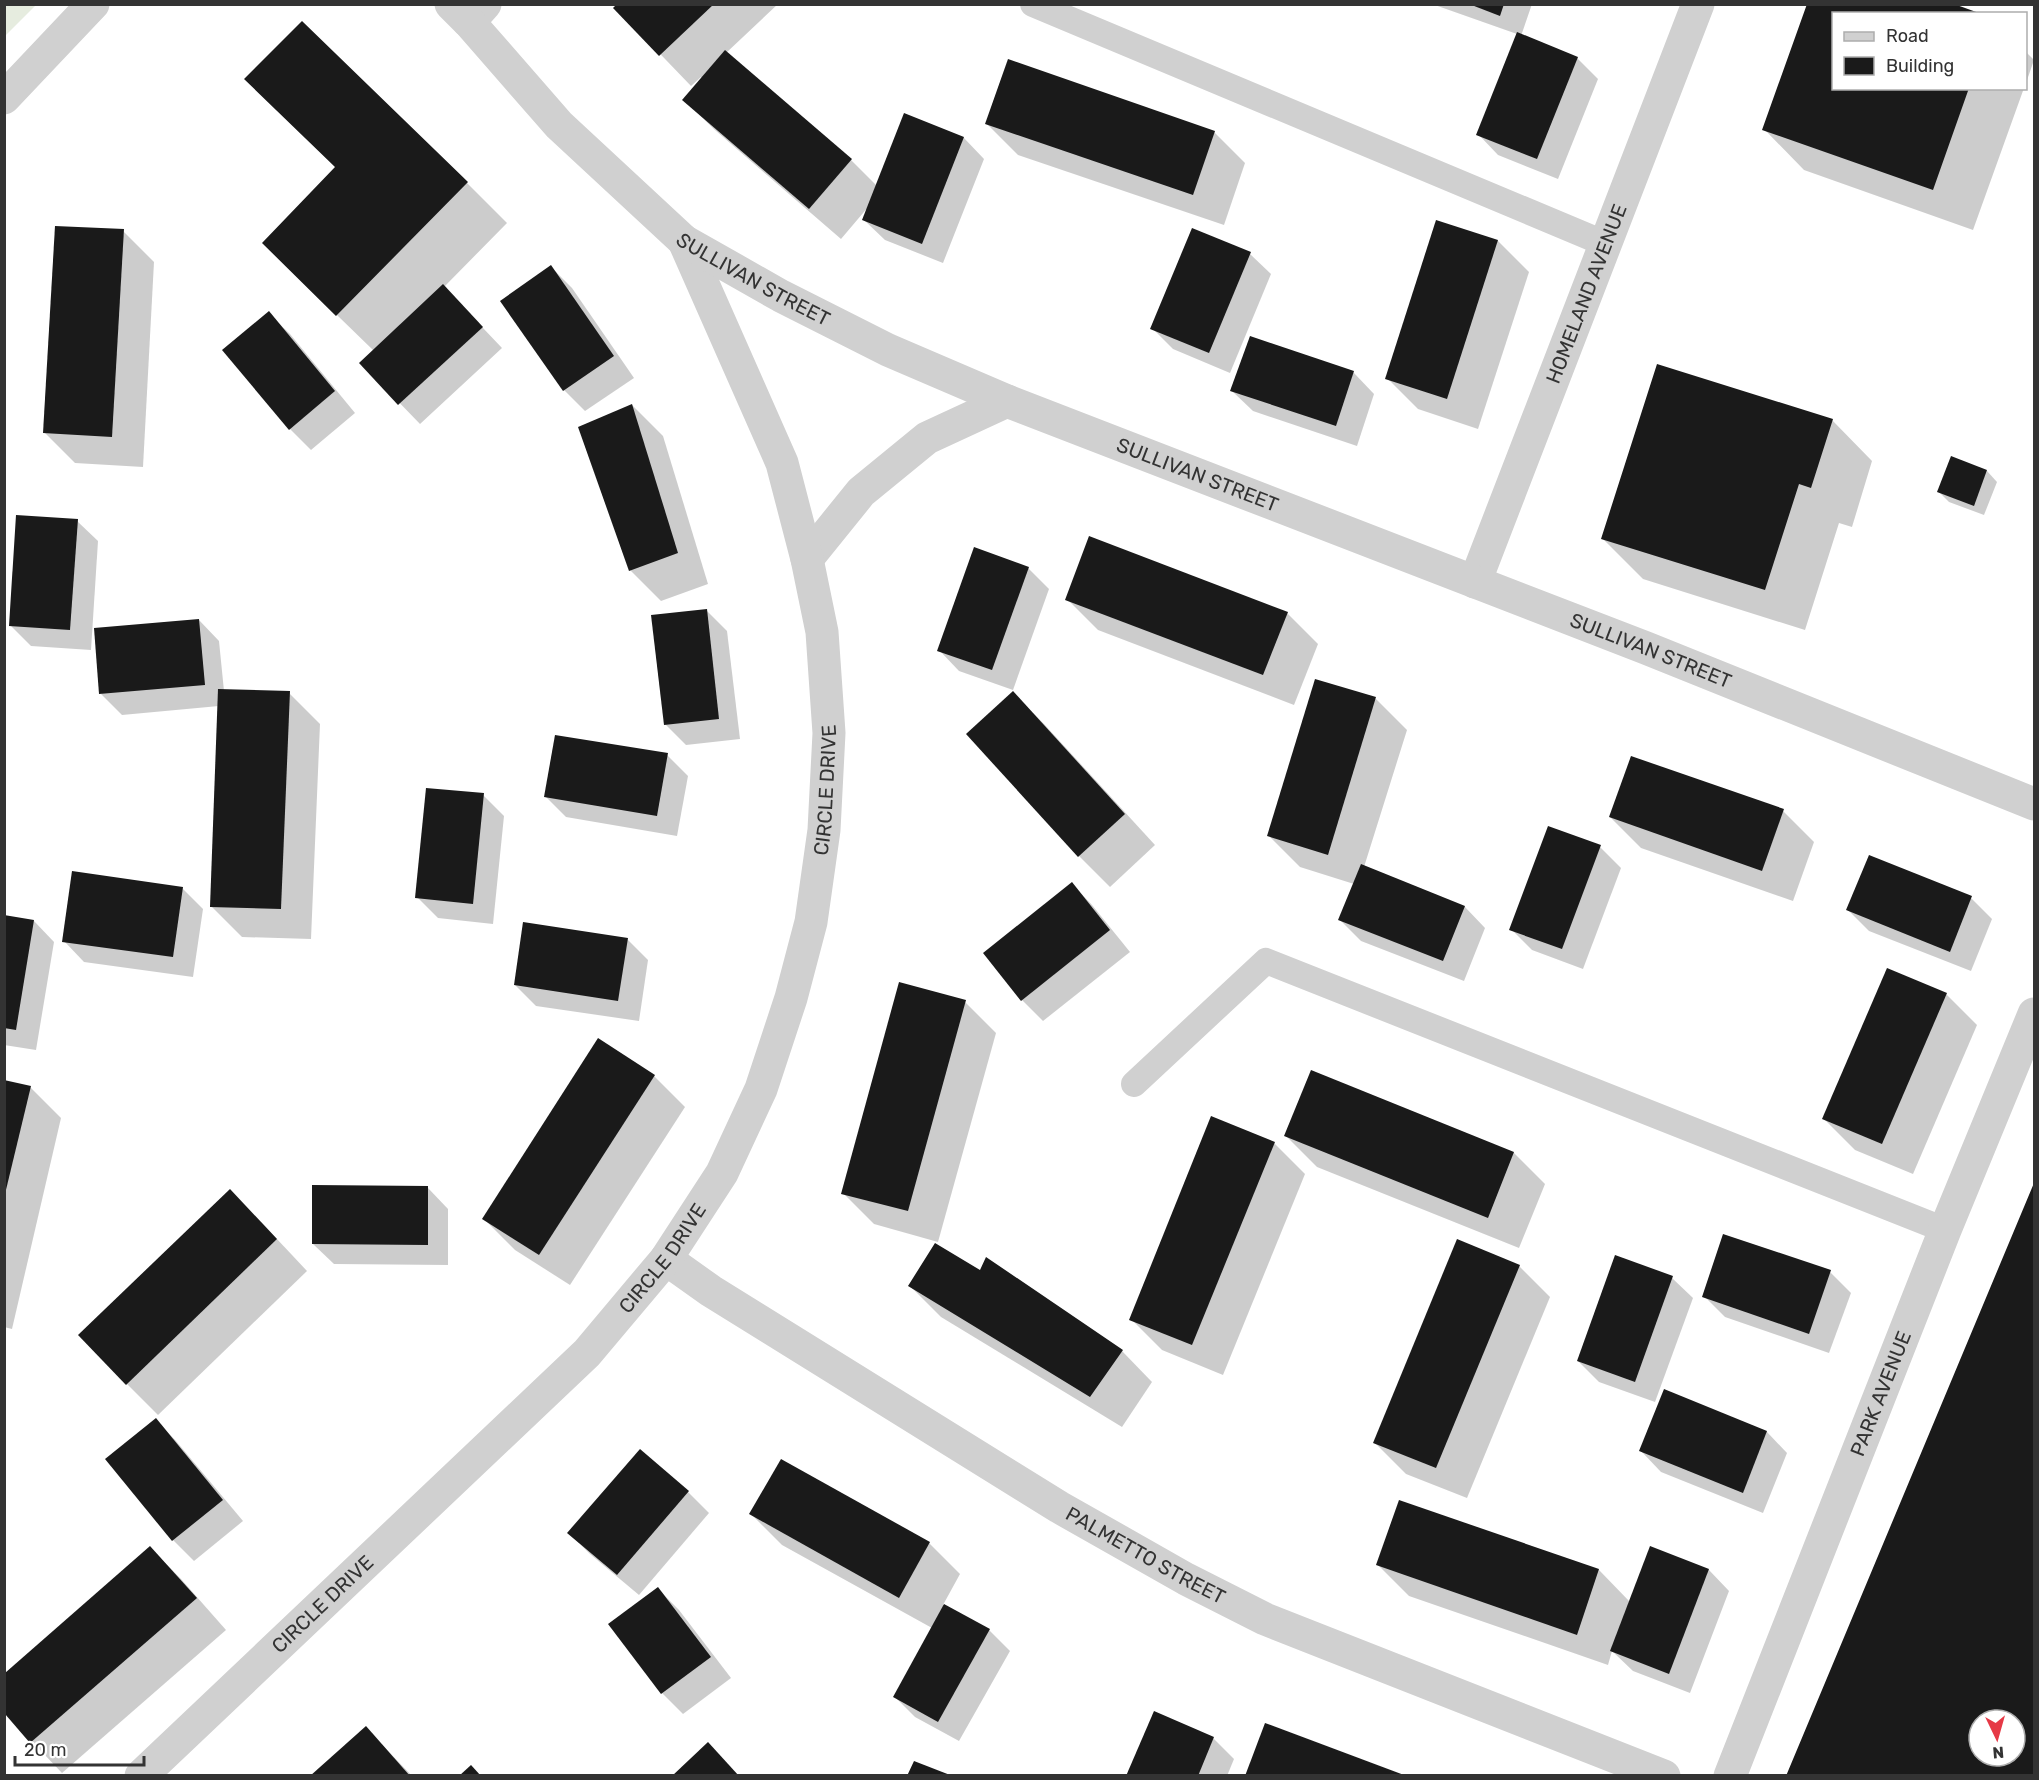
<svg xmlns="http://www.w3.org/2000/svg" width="2039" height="1780" viewBox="0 0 2039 1780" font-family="Rubik,sans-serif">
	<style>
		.green { fill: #e6ecdf }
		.shadow { fill: #0003; fill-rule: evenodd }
		.building { fill: #1a1a1a; fill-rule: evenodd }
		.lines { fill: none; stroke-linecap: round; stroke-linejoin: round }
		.service { stroke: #d0d0d0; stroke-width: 26 }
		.minor { stroke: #d0d0d0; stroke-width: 33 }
		.tertiary { stroke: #d0d0d0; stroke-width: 33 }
		.labels { text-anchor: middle; stroke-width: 6; stroke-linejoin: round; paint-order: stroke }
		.street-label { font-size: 20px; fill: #333; stroke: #fff }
	</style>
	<rect width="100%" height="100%" fill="#fff"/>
	<path class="green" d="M5,4H36V5L5,36Z"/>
	<g class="shadow">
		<path d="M619,4H778L726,53L851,160L877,186L905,115L964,138L984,159L943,263L885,240L864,220L869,206L841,239L715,130L684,100L703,78L701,77L691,86L616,8Z"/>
		<path d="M1432,4H1532L1521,36L1577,58L1598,79L1558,179L1498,155L1478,134L1517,34Z"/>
		<path d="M1808,4H1950L1975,14H1834V88H2024L1973,230L1804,170L1764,129Z"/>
		<path d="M2026,52L2034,60L2026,83Z"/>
		<path d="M987,124L1214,132L1245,163L1224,225L1018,155Z"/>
		<path d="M337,168L467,183L507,223L444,287L502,348L420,424L361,363L374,351L304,283Z"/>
		<path d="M1437,222L1498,241L1529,272L1478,429L1418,409L1387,378Z"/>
		<path d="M123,231L154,262L143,467L75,463L44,432Z"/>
		<path d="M1250,254L1271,274L1230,373L1173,349L1152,328Z"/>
		<path d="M551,267L572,288L634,378L585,411L564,390Z"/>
		<path d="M269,314L290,334L355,413L311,450L290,429L225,350Z"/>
		<path d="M1251,338L1354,373L1374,394L1357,446L1253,411L1232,391Z"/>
		<path d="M632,405L663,436L708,584L661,601L630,570Z"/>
		<path d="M1832,420L1872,461L1852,527L1839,523L1805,630L1643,579L1603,539Z"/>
		<path d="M1951,458L1987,471L1997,482L1984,515L1949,502L1939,492Z"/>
		<path d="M77,521L98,541L91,650L31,646L10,625Z"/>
		<path d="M1028,568L1049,589L1013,690L959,671L939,650Z"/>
		<path d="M1067,599L1287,613L1318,644L1294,705L1098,630Z"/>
		<path d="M706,610L727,631L740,739L686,745L665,724Z"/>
		<path d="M199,620L219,641L224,691L289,693L320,724L311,939L242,937L211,906L219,706L122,715L101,694Z"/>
		<path d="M1316,681L1376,699L1407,730L1364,867L1465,907L1485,928L1464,981L1361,941L1340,920L1354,884L1300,867L1269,836Z"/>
		<path d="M1013,693L1044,724L1155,845L1110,887L1079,856L968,734Z"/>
		<path d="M667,755L688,776L677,836L566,817L545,796Z"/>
		<path d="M483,795L504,816L493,924L438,918L417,897Z"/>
		<path d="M1783,811L1814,842L1793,901L1641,848L1610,817Z"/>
		<path d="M1600,847L1621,868L1583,969L1532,950L1511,929Z"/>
		<path d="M1869,857L1971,898L1992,919L1971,971L1869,931L1848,910Z"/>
		<path d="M1072,884L1092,905L1130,952L1043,1021L1022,1000L985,953Z"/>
		<path d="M182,888L203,909L193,977L84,962L64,941Z"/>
		<path d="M4,916L34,921L54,942L36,1050L4,1045Z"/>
		<path d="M627,939L648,960L639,1021L536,1006L515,985Z"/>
		<path d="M1946,994L1977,1025L1913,1174L1855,1150L1824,1119Z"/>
		<path d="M965,1002L996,1033L938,1242L874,1224L843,1193Z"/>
		<path d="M598,1040L654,1076L685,1107L570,1285L515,1250L484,1219Z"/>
		<path d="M1312,1072L1514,1153L1545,1184L1519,1248L1317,1167L1286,1136Z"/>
		<path d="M4,1081L30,1087L61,1118L12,1329L4,1327Z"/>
		<path d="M1274,1143L1305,1174L1223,1375L1162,1350L1131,1319Z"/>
		<path d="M2034,1187V1776H1788ZM1979,1720H2015V1756H1979Z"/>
		<path d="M428,1188L448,1209V1265L334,1264L313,1244Z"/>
		<path d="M261,1222L307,1271L158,1415L127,1384Z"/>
		<path d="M1519,1266L1550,1297L1467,1498L1406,1474L1375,1443Z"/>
		<path d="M1830,1272L1851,1293L1829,1353L1725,1317L1704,1296Z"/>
		<path d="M1672,1278L1693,1298L1655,1402L1599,1382L1578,1361Z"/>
		<path d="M910,1286L1122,1351L1152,1382L1122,1427L941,1317Z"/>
		<path d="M1665,1391L1767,1432L1787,1453L1763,1513L1661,1472L1641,1451Z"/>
		<path d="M156,1420L176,1441L243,1521L194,1561L173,1540Z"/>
		<path d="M640,1451L688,1492L709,1513L639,1595L590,1554L569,1533Z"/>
		<path d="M1400,1502L1599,1570L1630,1602L1651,1548L1709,1570L1729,1591L1690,1693L1633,1671L1612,1651L1608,1665L1409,1596L1378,1565Z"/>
		<path d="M751,1514L929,1543L960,1574L943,1605L989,1630L1010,1651L959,1741L915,1717L895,1697L932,1628L782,1545Z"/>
		<path d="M150,1548L181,1579L226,1630L62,1773L4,1712V1675Z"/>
		<path d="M658,1589L679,1610L731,1678L683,1714L662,1693Z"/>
		<path d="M366,1728L412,1776H312Z"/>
		<path d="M1213,1738L1234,1759L1227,1776H1128Z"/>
	</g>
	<g class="building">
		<path d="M617,4H714L659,56L613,8Z"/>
		<path d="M1469,4H1504L1500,16Z"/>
		<path d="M1807,4H1954L1979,13L1834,14V88H1969L1933,190L1762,130Z"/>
		<path d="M302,21L468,182L336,316L262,243L335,167L244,79Z"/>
		<path d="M1517,32L1578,57L1537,159L1476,135Z"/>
		<path d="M725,50L852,159L809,209L682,100Z"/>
		<path d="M1008,59L1215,131L1193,195L985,124Z"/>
		<path d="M904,113L964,137L922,244L862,220Z"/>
		<path d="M1436,220L1498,240L1447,399L1385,379Z"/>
		<path d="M55,226L124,229L112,437L43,433Z"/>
		<path d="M1192,228L1251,252L1209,353L1150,329Z"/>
		<path d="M551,265L614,356L563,391L500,301Z"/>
		<path d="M443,284L483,327L398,405L359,363Z"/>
		<path d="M269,311L335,391L289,430L222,350Z"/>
		<path d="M1250,336L1354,371L1336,426L1230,391Z"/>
		<path d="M1657,364L1833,419L1811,488L1799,484L1765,590L1601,539Z"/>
		<path d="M632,404L678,553L629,571L578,427Z"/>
		<path d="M1951,456L1987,470L1974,506L1937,492Z"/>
		<path d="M16,515L78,519L70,630L9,626Z"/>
		<path d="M1089,536L1288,612L1263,675L1065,600Z"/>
		<path d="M974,547L1029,567L992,670L937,651Z"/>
		<path d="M707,609L719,719L664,725L651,615Z"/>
		<path d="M199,619L205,685L99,694L94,628Z"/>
		<path d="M1315,679L1376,697L1328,855L1267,836Z"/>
		<path d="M218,689L290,691L281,909L210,907Z"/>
		<path d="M1013,691L1125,814L1078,857L966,734Z"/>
		<path d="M555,735L668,753L657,816L544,797Z"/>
		<path d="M1631,756L1784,809L1762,871L1609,817Z"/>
		<path d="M426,788L484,793L473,904L415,898Z"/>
		<path d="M1548,826L1601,845L1562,949L1509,930Z"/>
		<path d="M1869,855L1972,896L1950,952L1846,910Z"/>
		<path d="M1361,864L1465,906L1443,961L1338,920Z"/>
		<path d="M72,871L183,887L173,957L62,942Z"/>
		<path d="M1072,882L1110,930L1021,1001L983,953Z"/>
		<path d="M4,915L34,920L16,1030L4,1028Z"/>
		<path d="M523,922L628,938L618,1001L514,985Z"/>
		<path d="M1887,968L1947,993L1882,1144L1822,1119Z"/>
		<path d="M899,982L966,1000L908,1211L841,1194Z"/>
		<path d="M598,1038L655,1075L539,1255L482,1219Z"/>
		<path d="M1311,1070L1514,1152L1488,1218L1284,1136Z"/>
		<path d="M4,1080L31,1086L5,1194H4Z"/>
		<path d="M1211,1116L1275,1142L1192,1345L1129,1320Z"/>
		<path d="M2034,1183V1776H1786ZM1979,1720H2015V1756H1979Z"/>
		<path d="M312,1185L428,1186V1245L312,1244Z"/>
		<path d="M230,1189L277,1239L126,1385L78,1335Z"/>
		<path d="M1723,1234L1831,1270L1809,1334L1702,1297Z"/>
		<path d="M1457,1239L1520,1265L1436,1468L1373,1443Z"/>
		<path d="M935,1243L980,1270L986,1257L1123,1350L1090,1397L908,1286Z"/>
		<path d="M1615,1255L1673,1276L1635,1382L1577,1361Z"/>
		<path d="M1664,1389L1767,1431L1743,1493L1639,1451Z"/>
		<path d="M156,1418L223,1500L172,1541L105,1459Z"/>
		<path d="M640,1449L689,1491L617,1575L567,1533Z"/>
		<path d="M781,1459L930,1542L899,1598L749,1514Z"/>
		<path d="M1399,1500L1599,1569L1577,1635L1376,1565Z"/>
		<path d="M150,1546L197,1598L30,1743L5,1714V1673Z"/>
		<path d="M1650,1546L1709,1569L1669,1674L1610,1651Z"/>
		<path d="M658,1587L711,1657L661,1694L608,1624Z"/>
		<path d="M944,1604L990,1629L938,1722L893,1697Z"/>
		<path d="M1154,1711L1214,1737L1198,1776H1126Z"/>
		<path d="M1265,1723L1404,1775V1776H1245Z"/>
		<path d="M366,1726L410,1776H310Z"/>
		<path d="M708,1742L739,1776H672Z"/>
		<path d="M914,1761L950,1775V1776H907Z"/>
		<path d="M471,1765L481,1776H459Z"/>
	</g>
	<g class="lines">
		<g class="service">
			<path d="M1033,4L1606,244"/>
			<path d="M1134,1084L1266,961L1945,1230"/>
		</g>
		<g class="minor">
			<path d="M469,22L485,4"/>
			<path d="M4,98L93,4"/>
			<path d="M807,559L861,492L927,438L1007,401"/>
			<path id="s1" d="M1475,582L1698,4"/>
			<path id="s2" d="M666,1259L711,1291L1059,1507L1186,1579L1265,1619L1664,1776"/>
			<path id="s3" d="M141,1776L587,1353L666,1259L722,1173L761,1089L791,998L811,922L824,830L829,733L822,632L807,559L782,463L684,241"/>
			<path id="s4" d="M1730,1776L1945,1230L2034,1014"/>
		</g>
		<path class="tertiary" id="s5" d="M451,4L469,22L559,125L684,241L781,296L888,350L1007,401L1646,648L2034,804"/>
	</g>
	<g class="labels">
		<g class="street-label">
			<text dy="7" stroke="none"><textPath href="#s5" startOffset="412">SULLIVAN STREET</textPath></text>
			<text dy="7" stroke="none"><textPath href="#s1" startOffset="309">HOMELAND AVENUE</textPath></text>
			<text dy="7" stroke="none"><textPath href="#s5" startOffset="898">SULLIVAN STREET</textPath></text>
			<text dy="7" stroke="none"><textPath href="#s5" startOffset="1384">SULLIVAN STREET</textPath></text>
			<text dy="7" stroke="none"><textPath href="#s3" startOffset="1240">CIRCLE DRIVE</textPath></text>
			<text dy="7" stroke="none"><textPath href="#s3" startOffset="736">CIRCLE DRIVE</textPath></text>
			<text dy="7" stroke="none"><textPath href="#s4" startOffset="411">PARK AVENUE</textPath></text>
			<text dy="7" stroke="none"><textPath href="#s2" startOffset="564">PALMETTO STREET</textPath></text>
			<text dy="7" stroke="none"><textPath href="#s3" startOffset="250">CIRCLE DRIVE</textPath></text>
		</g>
	</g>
	<rect width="2039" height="1780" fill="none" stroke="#333333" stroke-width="12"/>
	<rect x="1832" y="12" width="195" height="78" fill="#ffffff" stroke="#adadad" stroke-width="1.5"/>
	<rect x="1844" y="32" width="30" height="9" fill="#d0d0d0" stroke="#adadad" stroke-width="1.5"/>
	<text x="1886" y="42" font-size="18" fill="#333333">Road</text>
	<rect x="1844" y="57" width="30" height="18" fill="#1a1a1a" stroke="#adadad" stroke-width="1.5"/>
	<text x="1886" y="72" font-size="18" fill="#333333">Building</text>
	<g transform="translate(1997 1738) rotate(175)"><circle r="28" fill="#ffffff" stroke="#adadad" stroke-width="1.5"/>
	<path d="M0-4.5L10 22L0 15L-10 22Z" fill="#e63946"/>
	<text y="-9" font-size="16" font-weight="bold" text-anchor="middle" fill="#333333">N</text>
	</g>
	<path d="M15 1756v9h129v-9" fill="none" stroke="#333333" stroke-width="3"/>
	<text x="24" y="1756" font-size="18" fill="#333333" stroke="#ffffff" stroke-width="4.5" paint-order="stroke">20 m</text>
</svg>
